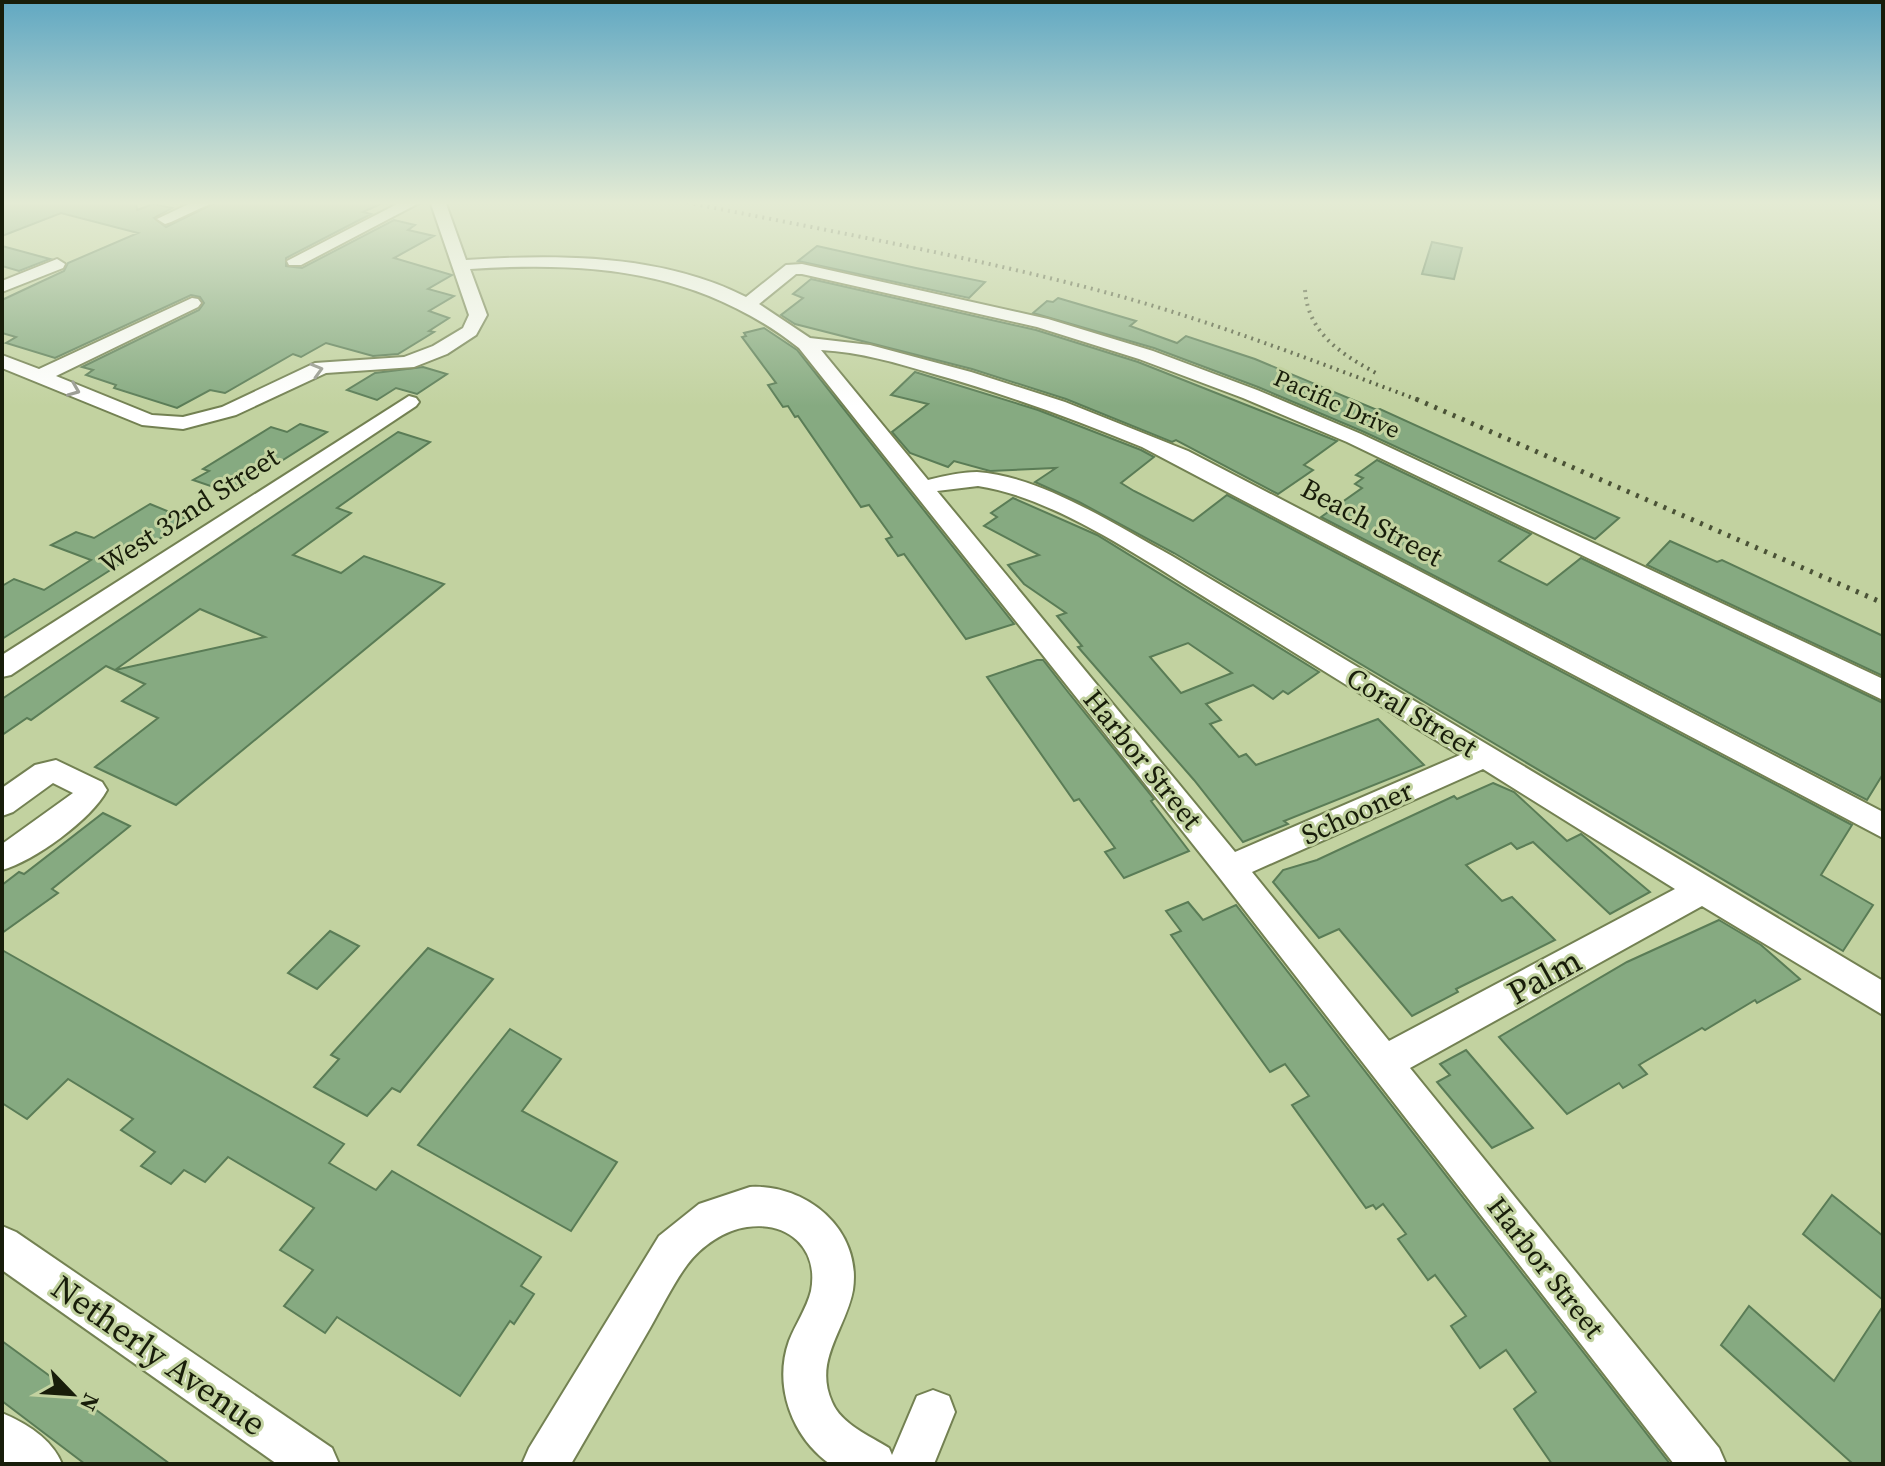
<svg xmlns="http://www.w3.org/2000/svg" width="1885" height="1466" viewBox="0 0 1885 1466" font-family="'Source Serif 4',serif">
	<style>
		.building { fill: #86aa81; stroke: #5a7c56; stroke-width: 2; fill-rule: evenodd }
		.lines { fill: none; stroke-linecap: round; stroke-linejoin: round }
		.minor-casing { stroke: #738152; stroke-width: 4 }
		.minor { fill: #fff; fill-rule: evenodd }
		.rail-far1 { stroke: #4a5236; stroke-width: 4; stroke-dasharray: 2 5; stroke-linecap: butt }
		.rail { stroke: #4a5236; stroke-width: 5; stroke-dasharray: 3 7; stroke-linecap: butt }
		.oneway { stroke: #979991 }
		.labels { text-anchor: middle; stroke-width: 6; stroke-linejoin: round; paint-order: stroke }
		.far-street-label { font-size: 24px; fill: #181d0a; stroke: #c2d2a0 }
		.street-label { font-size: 28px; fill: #181d0a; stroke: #c2d2a0 }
		.near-street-label { font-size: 34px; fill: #181d0a; stroke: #c2d2a0 }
	</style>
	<rect width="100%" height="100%" fill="#c2d2a0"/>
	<g class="building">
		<path d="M2,201H136L137,210L153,204L172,208L154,218L166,227L219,201H387L363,212L371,214L286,258V266L302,268L394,220L415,225L408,230L434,236L394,258L452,275L428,289L454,296L429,311L449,318L429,331L434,332L398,354L373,356L326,343L301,357L293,354L225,393L210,390L177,408L114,388L116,385L86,375L93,370L82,367L199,310L204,303L200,297L191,295L55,358L6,343L16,337L2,333V300L64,271L68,263L138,233L61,213L2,236Z"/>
		<path d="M1432,242L1462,248L1454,279L1422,274Z"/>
		<path d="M2,246L50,259L19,271L2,266Z"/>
		<path d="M817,246L916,268L985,282L969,298L798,261Z"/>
		<path d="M811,279L1036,330L1138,362L1337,441L1304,465L1313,470L1278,494L1176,440L1172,442L1066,399L972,369L795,324L781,315L803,298L793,294Z"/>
		<path d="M1058,298L1136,321L1130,326L1177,343L1186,336L1255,359L1377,410L1380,409L1619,518L1595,539L1362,431L1258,387L1154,348L1033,313L1047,301L1053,302Z"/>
		<path d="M764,328L797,350L1014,624L966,639L904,554L898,556L886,539L892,537L869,505L861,507L798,416L795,417L788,406L783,407L768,385L776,383L742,337L746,336L744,333Z"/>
		<path d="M423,367L447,374L417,394L396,388L377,400L347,390L375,373Z"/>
		<path d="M915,372L1038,410L1141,450L1154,457L1121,483L1134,491L1193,521L1227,495L1852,825L1821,875L1873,905L1843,951L1174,553L1079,502L1035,482L1056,468L990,471L954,461L948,467L910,453L892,432L928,404L891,395Z"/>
		<path d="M300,424L327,432L231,493L193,480L209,471L203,469L271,427L287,432Z"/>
		<path d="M398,432L430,442L337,508L351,513L293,555L341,573L364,556L444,584L176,805L95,767L158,718L122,701L145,684L106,666L31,720L27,718L2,735V699ZM200,609L265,637L115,670Z"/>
		<path d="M1377,460L1531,534L1499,561L1547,585L1581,558L1883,703V774L1867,800L1321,517L1362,488L1355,484L1363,478L1356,475Z"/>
		<path d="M1013,498L1097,535L1319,672L1288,694L1283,691L1273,699L1253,685L1206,704L1221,720L1210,724L1239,757L1246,754L1256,765L1378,719L1424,765L1284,821L1288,824L1243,842L1194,780L1078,647L1082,646L1057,616L1066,613L1024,584L1008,565L1039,555L984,526L997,517L991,513ZM1188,643L1232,673L1181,693L1150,657Z"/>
		<path d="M150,504L189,520L2,639V586L14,579L44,590L91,560L51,545L76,532L94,538Z"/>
		<path d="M1670,541L1717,562L1722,560L1883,636V676L1647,565Z"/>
		<path d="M1037,660H1043L1068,692L1154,799L1151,801L1189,851L1124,878L1105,852L1115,848L1079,799L1074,801L987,677Z"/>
		<path d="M1493,783L1514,792L1567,841L1581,834L1650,892L1610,914L1533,842L1517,849L1511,843L1466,865L1502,901L1512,897L1555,940L1456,989L1458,992L1412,1016L1339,929L1319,938L1273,882L1283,870L1317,860L1454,796L1457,799Z"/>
		<path d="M103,813L130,826L52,889L58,893L2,933V885L19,872L24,874Z"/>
		<path d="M1188,902L1203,920L1236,905L1670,1464H1552L1514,1409L1536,1392L1506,1350L1480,1368L1451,1326L1466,1316L1435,1275L1428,1280L1398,1239L1406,1234L1383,1204L1376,1209L1373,1205L1366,1208L1292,1105L1309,1096L1285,1064L1270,1072L1171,935L1181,931L1166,911Z"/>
		<path d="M1719,920L1761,945L1800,979L1757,1003L1755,1000L1705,1030L1702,1028L1639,1065L1647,1074L1623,1088L1619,1083L1567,1114L1499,1037L1627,962Z"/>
		<path d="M330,931L359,946L317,989L288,973Z"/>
		<path d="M428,948L493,979L400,1092L392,1088L367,1116L314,1087L339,1059L331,1055Z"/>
		<path d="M2,950L344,1144L329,1163L376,1190L392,1171L541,1257L521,1286L534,1294L514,1324L510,1321L460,1396L337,1317L325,1333L284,1306L313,1270L280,1250L314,1208L228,1157L205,1182L184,1170L171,1184L141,1166L155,1152L121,1130L133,1119L68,1079L27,1119L2,1103Z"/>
		<path d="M510,1029L561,1059L522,1111L617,1162L571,1231L418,1145Z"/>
		<path d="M1466,1050L1533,1128L1492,1148L1437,1082L1450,1075L1440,1064Z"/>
		<path d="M1832,1195L1883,1236V1300L1803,1234Z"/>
		<path d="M1749,1306L1834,1381L1883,1306V1464H1853L1721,1345Z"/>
		<path d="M2,1341L170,1464H85L2,1401Z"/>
	</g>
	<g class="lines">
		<defs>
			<g id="minor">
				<path d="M195,201H216L171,222L165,224L157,219Z"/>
				<path d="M403,201H423L301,265H289L287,261Z"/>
				<path d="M430,201H445L466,260C557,254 663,254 746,297L786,265L802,264L1048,319L1153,351L1257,390L1361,434L1883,679V700L1347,442L1243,398L1139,359L1037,327L802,274H796L759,304L810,338L870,345L971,372L1065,402L1188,451L1883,812V838L1142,447C1074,419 1005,394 934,374C897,363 860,352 821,350L928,480C944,476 961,472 977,472C1041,476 1117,526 1172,556L1883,981V1015L1702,906L1410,1068L1719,1448L1726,1464H1674L1219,877L799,348C699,270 593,261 470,269L487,315L476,335L447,354L414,367L326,373L236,415L183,429L142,425L2,368V355L39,369L192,298L198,299L201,303L198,307L56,376L152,415L183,417L222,407L315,363L404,357L433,346L463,328L469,315ZM978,486C1054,497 1146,561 1211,601C1294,652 1377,704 1460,755L1235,852L937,491ZM1483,769L1675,889L1389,1041L1252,872Z"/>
				<path d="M57,259L65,264L63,268L2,292V281Z"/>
				<path d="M409,396L416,398L419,402L416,406L11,675L2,677V655Z"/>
				<path d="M56,760L102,782L107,790C91,820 34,861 2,870V844L73,793L53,783L13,812L2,816V788L35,765Z"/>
				<path d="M750,1187C806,1184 862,1229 853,1290C846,1329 813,1360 832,1402C841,1424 870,1436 889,1448L892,1455L917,1396L933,1390L949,1396L955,1412L934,1464H830C792,1437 773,1386 789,1341C795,1325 807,1308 811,1291C819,1249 789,1221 747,1227C725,1230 701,1246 687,1265C673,1284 662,1307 650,1328C624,1373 597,1419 571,1464H522L529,1448L659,1236L699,1204Z"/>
				<path d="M2,1226L16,1232L332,1448L339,1464H277L2,1270Z"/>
				<path d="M2,1413C26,1423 52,1439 62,1464H2Z"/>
			</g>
		</defs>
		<use href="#minor" class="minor-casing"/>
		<use href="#minor" class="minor"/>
		<g class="rail-far1">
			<path d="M680,201C824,230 970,256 1112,294C1218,323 1319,363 1421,401"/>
			<path d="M1305,290C1308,333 1341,354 1376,373"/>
		</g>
		<path class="rail" d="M1416,399L1883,603"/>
	</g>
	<defs><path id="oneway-chevron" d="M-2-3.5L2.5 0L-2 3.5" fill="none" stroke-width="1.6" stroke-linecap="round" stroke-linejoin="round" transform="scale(2)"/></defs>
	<g class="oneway">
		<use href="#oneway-chevron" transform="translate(317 370) rotate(-16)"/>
		<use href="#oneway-chevron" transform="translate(74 390) rotate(22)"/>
	</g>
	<linearGradient id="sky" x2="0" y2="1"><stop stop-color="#61a8c2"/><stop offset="0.5" stop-color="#e4ebd4"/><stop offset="1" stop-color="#e4ebd4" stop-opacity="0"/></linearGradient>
	<rect width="1885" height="406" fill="url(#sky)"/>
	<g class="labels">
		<g class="far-street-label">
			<text transform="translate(1337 404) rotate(24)" y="8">Pacific Drive</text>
		</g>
		<g class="street-label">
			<text transform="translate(189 510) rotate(-33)" y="10">West 32nd Street</text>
			<text transform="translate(1372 522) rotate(28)" y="10">Beach Street</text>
			<text transform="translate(1412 712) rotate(31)" y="10">Coral Street</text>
			<text transform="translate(1143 759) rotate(51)" y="10">Harbor Street</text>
			<text transform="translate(1357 812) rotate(-24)" y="10">Schooner</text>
			<text transform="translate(1546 1267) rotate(52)" y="10">Harbor Street</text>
		</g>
		<g class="near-street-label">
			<text transform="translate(1544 976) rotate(-29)" y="12">Palm</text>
			<text transform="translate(159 1355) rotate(35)" y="12">Netherly Avenue</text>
		</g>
	</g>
	<rect width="1885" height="1466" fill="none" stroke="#181d0a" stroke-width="8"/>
	<g transform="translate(72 1394) rotate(115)" stroke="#c2d2a0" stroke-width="6" paint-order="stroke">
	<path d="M0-6L14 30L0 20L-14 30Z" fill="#181d0a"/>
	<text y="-12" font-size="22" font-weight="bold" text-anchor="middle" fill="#181d0a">N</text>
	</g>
</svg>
